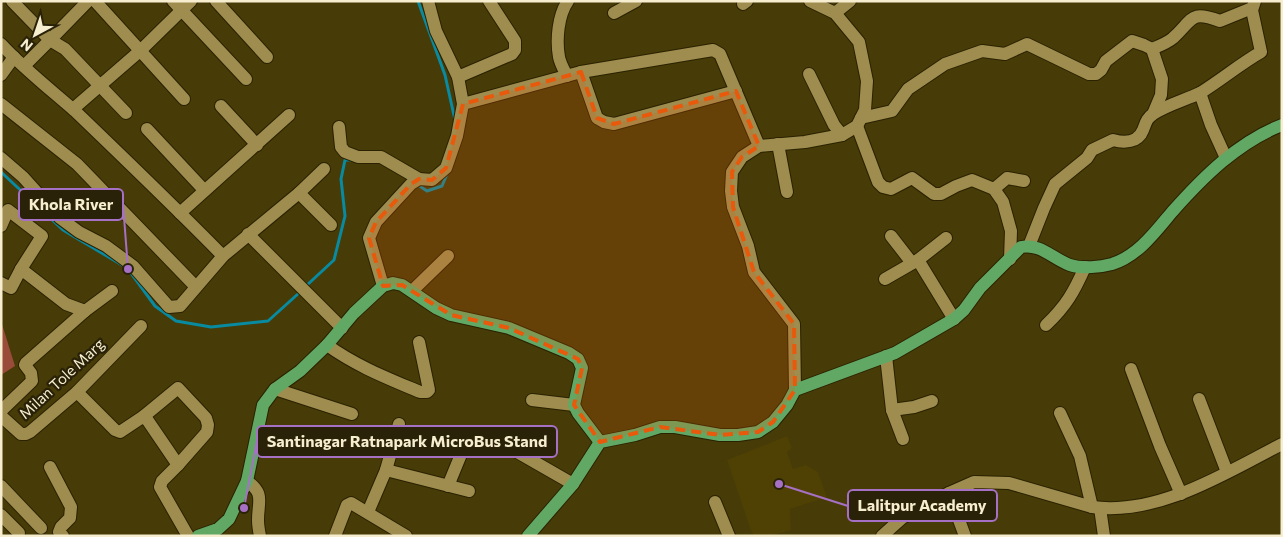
<svg xmlns="http://www.w3.org/2000/svg" width="1283" height="537" viewBox="0 0 1283 537" font-family="Commissioner,sans-serif">
	<style>
		.built { fill: #4f4103 }
		.green { fill: #984c39 }
		.lines { fill: none; stroke-linecap: round; stroke-linejoin: round }
		.stream { stroke: #088aa1; stroke-width: 3 }
		.minor-casing { stroke: #2a2201; stroke-width: 14 }
		.major-casing { stroke: #2a2201; stroke-width: 14 }
		.minor { stroke: #9e8d4f; stroke-width: 12 }
		.major { stroke: #62a865; stroke-width: 12 }
		.marked { fill: #e8590c; fill-opacity: 0.2; stroke: #e8590c; stroke-width: 4; stroke-dasharray: 10 6; stroke-linejoin: round }
		.labels { text-anchor: middle; stroke-width: 4.5; stroke-linejoin: round; paint-order: stroke }
		.street-label { font-size: 15px; fill: #f7eecf; stroke: #292208 }
		.leader { fill: none; stroke: #a670c5; stroke-width: 2 }
		.callout-dot { fill: #a670c5; stroke: #292208; stroke-width: 2 }
		.callout { fill: #292208; stroke: #a670c5; stroke-width: 2 }
		.callout-label { font-size: 16px; text-anchor: middle; font-weight: bold; fill: #f7eecf }
	</style>
	<rect width="100%" height="100%" fill="#473b07"/>
	<path class="built" d="M787,436L792,448L787,452L793,469L806,465L818,472L827,497L790,509L791,530L770,536H754L750,528L727,460Z"/>
	<path class="green" d="M1,321L15,366L1,375Z"/>
	<g class="lines">
		<g class="stream">
			<path d="M418,1L445,75L455,120"/>
			<path d="M1,172L63,230L122,265"/>
			<path d="M418,185L427,191L442,186L447,174"/>
			<path d="M131,273L155,306L176,321L211,327L268,321L299,293"/>
			<path d="M306,286L334,260L345,216L341,179L345,160H351"/>
		</g>
		<defs>
			<g id="minor">
				<path d="M12,1L50,40L88,1"/>
				<path d="M95,1L184,99"/>
				<path d="M173,1L246,79"/>
				<path d="M216,1L267,57"/>
				<path d="M428,1L436,31L458,77L463,104"/>
				<path d="M743,4L747,1"/>
				<path d="M614,13L636,1"/>
				<path d="M835,13L850,1"/>
				<path d="M1,44C24,69 50,89 75,111C125,159 175,207 223,256"/>
				<path d="M1152,49C1159,46 1167,43 1173,38C1194,19 1189,10 1220,21L1252,8"/>
				<path d="M24,66L50,40L65,49L126,113"/>
				<path d="M581,72L597,118L604,122L614,124L736,91"/>
				<path d="M809,74L834,125L842,135"/>
				<path d="M1,75L14,57"/>
				<path d="M567,76C564,70 560,63 559,57C556,40 558,15 568,1"/>
				<path d="M458,77L512,54L515,50V41L489,1"/>
				<path d="M1200,93C1221,80 1240,64 1261,52L1252,10L1255,1"/>
				<path d="M1,104L77,164L196,287"/>
				<path d="M221,106L257,145"/>
				<path d="M73,109L141,50L191,1"/>
				<path d="M861,118L892,111L908,89L945,64L982,51L1005,54L1027,44L1089,74H1096L1101,70L1106,61L1132,41L1144,45L1152,49L1162,79L1161,95L1153,114"/>
				<path d="M857,126L878,182L883,187L891,189L912,178L934,194H941L956,186L972,180L994,189L1003,202L1011,231L1010,259"/>
				<path d="M339,127L341,147L345,152L358,157H381L419,179"/>
				<path d="M147,129L204,190"/>
				<path d="M778,144L787,192"/>
				<path d="M1,158L23,177L60,218L79,232L106,246L133,266L169,307L180,306L223,256L299,193L324,169"/>
				<path d="M994,189L1007,178L1024,181"/>
				<path d="M299,193L331,225"/>
				<path d="M180,213L289,115"/>
				<path d="M1,226L8,210L42,236L21,269L11,288L1,283"/>
				<path d="M248,234L342,328"/>
				<path d="M891,236L912,263"/>
				<path d="M1029,246L1044,208L1055,184L1087,158L1092,150L1113,140C1124,143 1138,143 1143,130C1146,123 1146,119 1153,114C1167,105 1185,100 1200,93L1211,125L1226,158"/>
				<path d="M918,260L954,319"/>
				<path d="M21,269L66,304L85,311"/>
				<path d="M885,279L918,260L946,238"/>
				<path d="M383,286L369,238L376,222L411,184L419,179L432,180L446,168L457,136L463,104L581,72L713,50L720,54L759,146"/>
				<path d="M412,291L448,256"/>
				<path d="M1046,325C1066,306 1074,292 1085,267"/>
				<path d="M327,345C356,366 387,378 420,392H427L429,390L419,342"/>
				<path d="M886,356L892,410"/>
				<path d="M1131,369L1160,446L1181,494"/>
				<path d="M275,389L352,414"/>
				<path d="M795,390L794,324L754,272L748,246L733,207L731,191L732,172L742,157L759,146L805,142L842,135L857,126L865,110L867,81L859,42L835,13L810,1"/>
				<path d="M77,392L115,430L120,432L144,416L146,418L178,465L162,481L160,487L188,536"/>
				<path d="M1199,399L1227,472"/>
				<path d="M532,400L574,405"/>
				<path d="M1,411L32,381L31,373L25,365L26,363L85,311L112,291"/>
				<path d="M1,416L21,434H26L30,432L77,392L141,326"/>
				<path d="M144,416L178,388L206,418L208,425L207,432L178,465"/>
				<path d="M903,439L892,410L914,407L932,401"/>
				<path d="M50,467L71,507L70,518L61,527L59,532L63,536"/>
				<path d="M386,470L469,491"/>
				<path d="M247,481C265,494 258,501 258,520C258,525 259,531 260,536"/>
				<path d="M1,486L41,528"/>
				<path d="M448,486L462,452L480,434L484,433L573,484"/>
				<path d="M949,493L974,482L1009,483L1092,507L1080,456L1060,413"/>
				<path d="M715,502L729,536"/>
				<path d="M1092,507C1158,516 1226,473 1282,444"/>
				<path d="M1100,508L1104,536"/>
				<path d="M368,512L386,470L399,424"/>
				<path d="M1,515L19,533"/>
				<path d="M335,536L347,505L351,503L406,536"/>
				<path d="M882,536L902,518L949,493L965,536"/>
			</g>
			<g id="major">
				<path d="M198,536L218,529L229,519L247,481L263,405L275,389L300,371L327,345L354,313L383,286L393,283L402,285L436,308L451,315L509,328L569,353L578,359L582,368L574,405L578,413L600,442"/>
				<path d="M528,536L573,484L600,442L635,435L660,427H675L720,435H738L758,432L773,422L787,405L795,390L895,353L954,319L964,310L980,288L1021,247C1040,243 1053,259 1070,265C1082,269 1101,267 1112,264C1138,256 1156,231 1172,212C1203,177 1238,142 1282,125"/>
			</g>
		</defs>
		<use href="#minor" class="minor-casing"/>
		<use href="#major" class="major-casing"/>
		<use href="#minor" class="minor"/>
		<use href="#major" class="major"/>
	</g>
	<path class="marked" d="M581,72L597,118L614,124L736,91L759,146L742,157L732,172L733,207L754,272L794,324L795,390L773,422L758,432L720,435L660,427L600,442L574,405L582,368L578,359L509,328L451,315L402,285L383,286L369,238L376,222L411,184L419,179L432,180L446,168L463,104Z"/>
	<g class="labels">
		<g class="street-label">
			<text transform="translate(62 379) rotate(-43)" y="5">Milan Tole Marg</text>
		</g>
	</g>
	<path class="leader" d="M128 269L123 204M244 508L257 441M779 484L848 506"/>
	<g class="callout-dot">
		<circle cx="128" cy="269" r="5"/>
		<circle cx="244" cy="508" r="5"/>
		<circle cx="779" cy="484" r="5"/>
	</g>
	<g class="callout">
		<rect x="19" y="189" width="104" height="31" rx="5"/>
		<rect x="257" y="426" width="300" height="31" rx="5"/>
		<rect x="848" y="490" width="149" height="31" rx="5"/>
	</g>
	<g class="callout-label">
		<text x="71" y="210">Khola River</text>
		<text x="407" y="447">Santinagar Ratnapark MicroBus Stand</text>
		<text x="922" y="511">Lalitpur Academy</text>
	</g>
	<rect width="1283" height="537" fill="none" stroke="#f7eecf" stroke-width="5"/>
	<g transform="translate(35 35) rotate(220)" stroke="#292208" stroke-width="4" paint-order="stroke">
	<path d="M0-4L9 19L0 12L-9 19Z" fill="#f7eecf"/>
	<text y="-8" font-size="14" font-weight="bold" text-anchor="middle" fill="#f7eecf">N</text>
	</g>
</svg>
